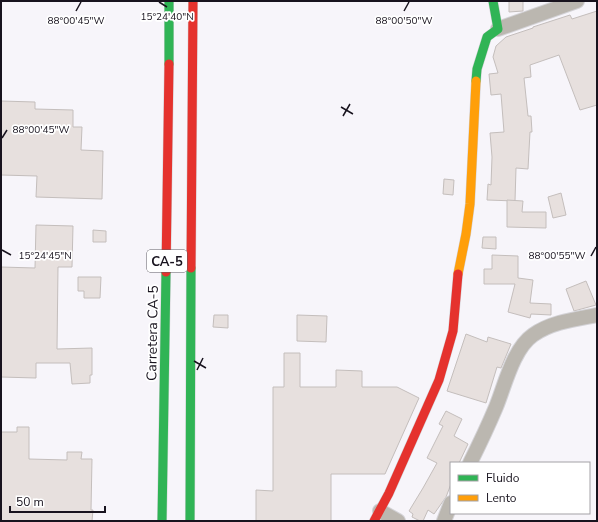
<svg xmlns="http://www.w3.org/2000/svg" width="598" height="522" viewBox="0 0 598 522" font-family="'Nunito Sans',sans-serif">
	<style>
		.building { fill: #e7e0de; stroke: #c4bebc }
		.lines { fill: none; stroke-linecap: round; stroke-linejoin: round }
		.street-casing { stroke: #d3d2d6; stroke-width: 16 }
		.fast-casing { stroke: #d3d2d6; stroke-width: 10 }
		.slow-casing { stroke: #d3d2d6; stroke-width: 10 }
		.jam-casing { stroke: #d3d2d6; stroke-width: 10 }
		.street { stroke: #bbb7b0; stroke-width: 14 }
		.fast { stroke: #30b455; stroke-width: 9 }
		.slow { stroke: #ff9f0a; stroke-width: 9 }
		.jam { stroke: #e5322d; stroke-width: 9 }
		.ticks { fill: none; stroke: #18131e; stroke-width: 1.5 }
		.labels { text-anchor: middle; stroke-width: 3.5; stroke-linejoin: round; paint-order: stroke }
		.shield { fill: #fff; stroke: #5d5a62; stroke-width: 1 }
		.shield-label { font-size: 13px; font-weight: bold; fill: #18131e }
		.street-label { font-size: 14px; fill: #18131e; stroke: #fff }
		.ticks-label { font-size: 10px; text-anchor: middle; fill: #18131e; stroke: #fff; stroke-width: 3.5; stroke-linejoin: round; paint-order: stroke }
	</style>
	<rect width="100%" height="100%" fill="#f7f5fa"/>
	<g class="building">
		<path d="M509,1H523V11L509,12Z"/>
		<path d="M597,11V105L580,110L559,55L530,65L531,77L524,78L528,116H531L532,132H530L528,169L516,168L515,201L487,200L488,184L491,185L492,157L490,133L504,132L501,94L491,95L489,74L498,73L493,57L496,46L506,37L533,28V27L570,15L572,19Z"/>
		<path d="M1,101L35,102V109L73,110V127H82L81,150L103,151L102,199L36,197L37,176L1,175Z"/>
		<path d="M444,179L454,180L453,195L443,194Z"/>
		<path d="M561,193L566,215L553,218L548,197Z"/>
		<path d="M507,200L523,201L522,212H546V228L507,227Z"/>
		<path d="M36,225L73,226L72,267H58L57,349L92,348V375H90V383L72,384L70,363H36V378L1,377V267L35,268Z"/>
		<path d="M93,230L106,231V242H93Z"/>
		<path d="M483,237H496V249L482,248Z"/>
		<path d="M492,255L518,256V278L533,280L530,303L551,304V315L531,314L530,318L508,312L515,284H484V269H492Z"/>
		<path d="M78,277H101L100,298H84V291H78Z"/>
		<path d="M586,281L596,305L574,311L566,289Z"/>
		<path d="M214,315H228V328L213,327Z"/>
		<path d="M297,315L327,316L326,342L297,341Z"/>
		<path d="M466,334L487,342L488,337L511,344L501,368L497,367L486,403L447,391Z"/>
		<path d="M284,353H300V387H336V370L362,371V387H397L419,398L385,474H331V521H256V490L273,491V387H284Z"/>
		<path d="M446,411L462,419L454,436L468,444L459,463H451V484L446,497L434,514L428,510L423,521H420L412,517L413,514L409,511L423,488L437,463L427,458L443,426L439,424Z"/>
		<path d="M17,427H29V459L67,460V452H82L81,459H92L91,510H93L92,521H1V432H17Z"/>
	</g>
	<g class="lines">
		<defs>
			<g id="street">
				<path d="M498,29L577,1"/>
				<path d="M470,463C479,445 488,426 496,407C505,385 513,349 533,335C551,322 576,319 597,315"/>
				<path d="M380,511L398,521"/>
				<path d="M444,521L451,503"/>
			</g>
			<g id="fast">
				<path d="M169,64V1"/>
				<path d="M476,81L477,69L487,37L498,29L493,1"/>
				<path d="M162,521L166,272"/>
				<path d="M190,521L191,268"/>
			</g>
			<path id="slow" d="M458,274L466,234L470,204L476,81"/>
			<g id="jam">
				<path d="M191,268L193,1"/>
				<path d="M166,272L169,64"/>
				<path d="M374,521L389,493L439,380L453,331L458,274"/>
			</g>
		</defs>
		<use href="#street" class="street-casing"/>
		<use href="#fast" class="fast-casing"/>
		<use href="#slow" class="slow-casing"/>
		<use href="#jam" class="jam-casing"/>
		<use href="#street" class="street"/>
		<use href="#fast" class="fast"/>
		<use href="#slow" class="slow"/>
		<use href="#jam" class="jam"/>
	</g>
	<path class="ticks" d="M159,2L167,7M76,11L81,2M404,11L409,2M341,107L353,114M343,116L350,104M2,138L7,130M2,250L11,255M591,256L596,247M194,361L206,368M197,370L203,358"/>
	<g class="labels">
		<rect class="shield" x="147" y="250" width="40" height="22" rx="3"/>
		<g class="shield-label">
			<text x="167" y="266">CA-5</text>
		</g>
		<g class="street-label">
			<text transform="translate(152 333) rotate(-89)" y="5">Carretera CA-5</text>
		</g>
	</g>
	<g class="ticks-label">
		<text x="167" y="20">15°24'40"N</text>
		<text x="76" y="24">88°00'45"W</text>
		<text x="404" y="24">88°00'50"W</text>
		<text x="41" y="133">88°00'45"W</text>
		<text x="45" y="259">15°24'45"N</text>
		<text x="557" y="259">88°00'55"W</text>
	</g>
	<rect width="598" height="522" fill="none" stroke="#18131e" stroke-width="4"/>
	<rect x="450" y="462" width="140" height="52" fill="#ffffff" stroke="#a3a1a5"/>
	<rect x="458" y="475" width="20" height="6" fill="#30b455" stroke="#a3a1a5"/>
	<text x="486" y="482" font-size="12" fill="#18131e">Fluido</text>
	<rect x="458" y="495" width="20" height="6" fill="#ff9f0a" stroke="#a3a1a5"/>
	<text x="486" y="502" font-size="12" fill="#18131e">Lento</text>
	<path d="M10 506v6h95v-6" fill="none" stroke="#18131e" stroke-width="2"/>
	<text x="16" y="506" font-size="12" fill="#18131e" stroke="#ffffff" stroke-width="3" paint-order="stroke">50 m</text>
</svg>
